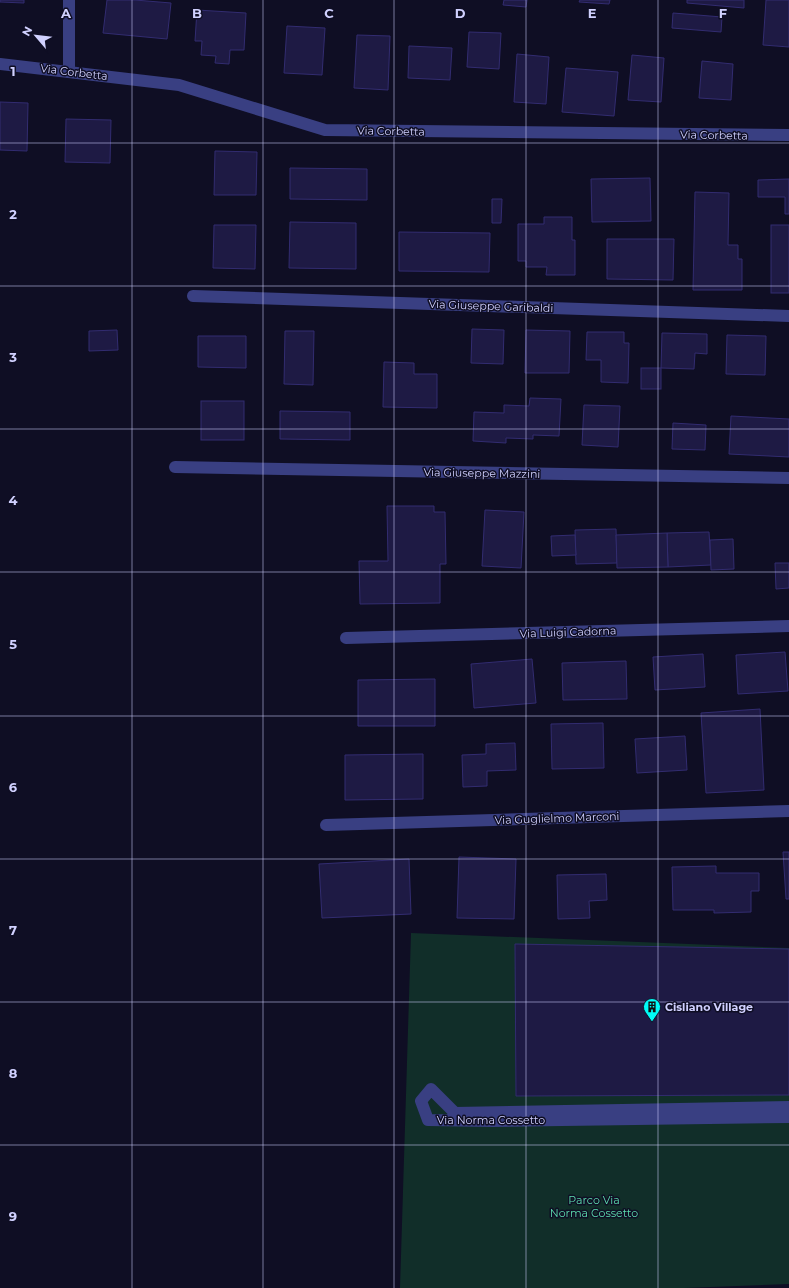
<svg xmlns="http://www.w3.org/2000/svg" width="789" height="1288" viewBox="0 0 789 1288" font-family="Montserrat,sans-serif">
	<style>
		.green { fill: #112e29 }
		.building { fill: #1e1a44; stroke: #322c70 }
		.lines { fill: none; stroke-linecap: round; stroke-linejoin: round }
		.minor { stroke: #393f82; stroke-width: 12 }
		.grid { fill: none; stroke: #d1d1ff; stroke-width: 1; stroke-opacity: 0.55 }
		.labels { text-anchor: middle; stroke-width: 3; stroke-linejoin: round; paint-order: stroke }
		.street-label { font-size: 11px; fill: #d1d1ff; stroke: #0f0e24 }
		.poi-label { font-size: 11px; font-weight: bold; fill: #d1d1ff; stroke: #0f0e24; text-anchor: start }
		.park-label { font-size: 11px; fill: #5ddfb0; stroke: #0f0e24 }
		.grid-label { font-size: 13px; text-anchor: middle; font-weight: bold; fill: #d1d1ff; stroke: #0f0e24; stroke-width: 3; stroke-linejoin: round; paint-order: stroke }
	</style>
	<rect width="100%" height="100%" fill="#0f0e24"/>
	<path class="green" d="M411,933L789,948V1284L684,1288H400Z"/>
	<g class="building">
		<path d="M0,0H24V3L0,2Z"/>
		<path d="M107,0H135L171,3L167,39L103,33Z"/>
		<path d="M504,0H527L526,7L503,5Z"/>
		<path d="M580,0H610L609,4L579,2Z"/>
		<path d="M687,0H744V8L687,3Z"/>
		<path d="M766,0H789V47L763,45Z"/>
		<path d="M197,10L246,13L244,50H230L229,64L215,63L216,56L201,55L202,41H195Z"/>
		<path d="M673,13L722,17L721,32L672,28Z"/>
		<path d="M287,26L325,28L322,75L284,73Z"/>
		<path d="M469,32L501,33L499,69L467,67Z"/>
		<path d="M357,35L390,36L388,90L354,88Z"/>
		<path d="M409,46L452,48L450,80L408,78Z"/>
		<path d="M517,54L549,57L546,104L514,102Z"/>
		<path d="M632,55L664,58L661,102L628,100Z"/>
		<path d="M702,61L733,64L731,100L699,98Z"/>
		<path d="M566,68L618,72L614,116L562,112Z"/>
		<path d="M0,102L28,103L27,151L0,150Z"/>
		<path d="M66,119L111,120L110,163L65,162Z"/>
		<path d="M215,151L257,152L256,195H214Z"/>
		<path d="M290,168L367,169V200L290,199Z"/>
		<path d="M650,178L651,221L592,222L591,179Z"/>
		<path d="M789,179V214H785V197H758V180Z"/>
		<path d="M695,192L729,193L728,245H738V259H742V290H693Z"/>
		<path d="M492,199H502L501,223H492Z"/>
		<path d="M544,217H572V240H575V275H546L547,267H526V261H518V224H544Z"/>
		<path d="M290,222L356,223V269L289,268Z"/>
		<path d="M214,225H256L255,269L213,268Z"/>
		<rect x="771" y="225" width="18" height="68"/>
		<path d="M399,232L490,233L489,272L399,271Z"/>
		<path d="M607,239H674L673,280L607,279Z"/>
		<path d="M472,329L504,330L503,364L471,363Z"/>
		<path d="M117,330L118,350L89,351V331Z"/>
		<path d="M526,330L570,331L569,373H525Z"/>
		<path d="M285,331H314L313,385L284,384Z"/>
		<path d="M587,332H624V343H629L628,383L601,382V360H586Z"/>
		<path d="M662,333L707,334V354L695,353L694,369L661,368Z"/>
		<path d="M727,335L766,336L765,375L726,374Z"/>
		<path d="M198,336H246V368L198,367Z"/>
		<path d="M384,362L414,363V374H437V408L383,407Z"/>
		<rect x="641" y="368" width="20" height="21"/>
		<path d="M530,398L561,399L559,436L533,435V439L506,438V443L473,441L474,412L504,413V405L529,406Z"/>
		<rect x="201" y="401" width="43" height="39"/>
		<path d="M584,405L620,406L618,447L582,445Z"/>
		<path d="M280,411L350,412V440L280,439Z"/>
		<path d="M731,416L789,419V457L729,454Z"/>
		<path d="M673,423L706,425L705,450L672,449Z"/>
		<path d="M387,506H434V512H445L446,564H440V603L360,604L359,561H388Z"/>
		<path d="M485,510L524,512L521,568L482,566Z"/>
		<path d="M616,529L617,563L576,564L575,530Z"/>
		<path d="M709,532L711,565L668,567L667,533Z"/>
		<path d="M667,533L668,567L617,568L616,535Z"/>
		<path d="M575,535L576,555L552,556L551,536Z"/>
		<path d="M733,539L734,569L711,570L710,540Z"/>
		<path d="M775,563H789V588L776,589Z"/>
		<path d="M785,652L788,691L738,694L736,655Z"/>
		<path d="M703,654L705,687L655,690L653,657Z"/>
		<path d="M532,659L536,703L474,708L471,664Z"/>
		<path d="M626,661L627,699L563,700L562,663Z"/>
		<path d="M435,679V726H358V680Z"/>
		<path d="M760,709L764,790L706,793L701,713Z"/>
		<path d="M603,723L604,768L552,769L551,724Z"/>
		<path d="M685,736L687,770L637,773L635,739Z"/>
		<path d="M515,743L516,770L487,771V786L463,787L462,755L486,754V744Z"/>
		<path d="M423,754V799L345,800V755Z"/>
		<path d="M783,852H789V899H786Z"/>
		<path d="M459,857L516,859L514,919L457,918Z"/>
		<path d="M409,859L411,914L322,918L319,864Z"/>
		<path d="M716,866V873H759V891H751V912L714,913V910H673L672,867Z"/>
		<path d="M606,874L607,900L589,901L590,918L558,919L557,875Z"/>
		<path d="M515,944L789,949V1095L516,1096Z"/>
	</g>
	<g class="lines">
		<g class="minor">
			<path d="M69,0V72"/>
			<path d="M0,64L179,85L325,130L789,135"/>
			<path d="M193,296L789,316"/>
			<path d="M175,467L789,478"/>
			<path d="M346,638L789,626"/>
			<path d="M326,825L789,811"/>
			<path d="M789,1107L455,1113L431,1089L421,1101L428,1120L492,1121L789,1117"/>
		</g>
	</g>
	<path class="grid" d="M132,0V1288M263,0V1288M394,0V1288M526,0V1288M658,0V1288M0,143H789M0,286H789M0,429H789M0,572H789M0,716H789M0,859H789M0,1002H789M0,1145H789"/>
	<defs>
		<symbol id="building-pin" viewBox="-11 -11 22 30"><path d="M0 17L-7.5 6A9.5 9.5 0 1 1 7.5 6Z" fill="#01fbf7" stroke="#0f0e24"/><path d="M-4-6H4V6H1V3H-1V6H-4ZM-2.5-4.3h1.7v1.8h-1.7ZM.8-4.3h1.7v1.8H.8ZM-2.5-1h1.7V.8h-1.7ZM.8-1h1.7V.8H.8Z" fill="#111"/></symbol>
	</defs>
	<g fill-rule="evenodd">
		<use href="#building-pin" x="642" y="997" width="20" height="27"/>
	</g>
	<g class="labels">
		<g class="street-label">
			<text transform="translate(74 72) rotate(7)" y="4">Via Corbetta</text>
			<text transform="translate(391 131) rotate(1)" y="4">Via Corbetta</text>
			<text transform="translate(714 135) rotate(1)" y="4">Via Corbetta</text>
			<text transform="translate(491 306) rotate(2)" y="4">Via Giuseppe Garibaldi</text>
			<text transform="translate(482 473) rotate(1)" y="4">Via Giuseppe Mazzini</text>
			<text transform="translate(568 632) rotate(-2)" y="4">Via Luigi Cadorna</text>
			<text transform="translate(557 818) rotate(-2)" y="4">Via Guglielmo Marconi</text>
			<text x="491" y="1124">Via Norma Cossetto</text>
		</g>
		<g class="poi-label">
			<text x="665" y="1011">Cisliano Village</text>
		</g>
		<g class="park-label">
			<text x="594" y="1204">Parco Via<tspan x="594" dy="13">Norma Cossetto</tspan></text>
		</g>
	</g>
	<g class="grid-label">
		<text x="66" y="18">A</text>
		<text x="197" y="18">B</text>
		<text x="329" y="18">C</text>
		<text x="460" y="18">D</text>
		<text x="592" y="18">E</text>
		<text x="723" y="18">F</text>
		<text x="13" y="76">1</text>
		<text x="13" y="219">2</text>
		<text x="13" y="362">3</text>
		<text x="13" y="505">4</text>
		<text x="13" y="649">5</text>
		<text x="13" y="792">6</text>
		<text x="13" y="935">7</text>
		<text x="13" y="1078">8</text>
		<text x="13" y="1221">9</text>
	</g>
	<g transform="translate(36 36) rotate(298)" stroke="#0f0e24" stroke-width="3" paint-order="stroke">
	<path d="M0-3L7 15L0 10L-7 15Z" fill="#d1d1ff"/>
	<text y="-6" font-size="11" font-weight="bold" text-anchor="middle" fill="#d1d1ff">N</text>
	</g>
</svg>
